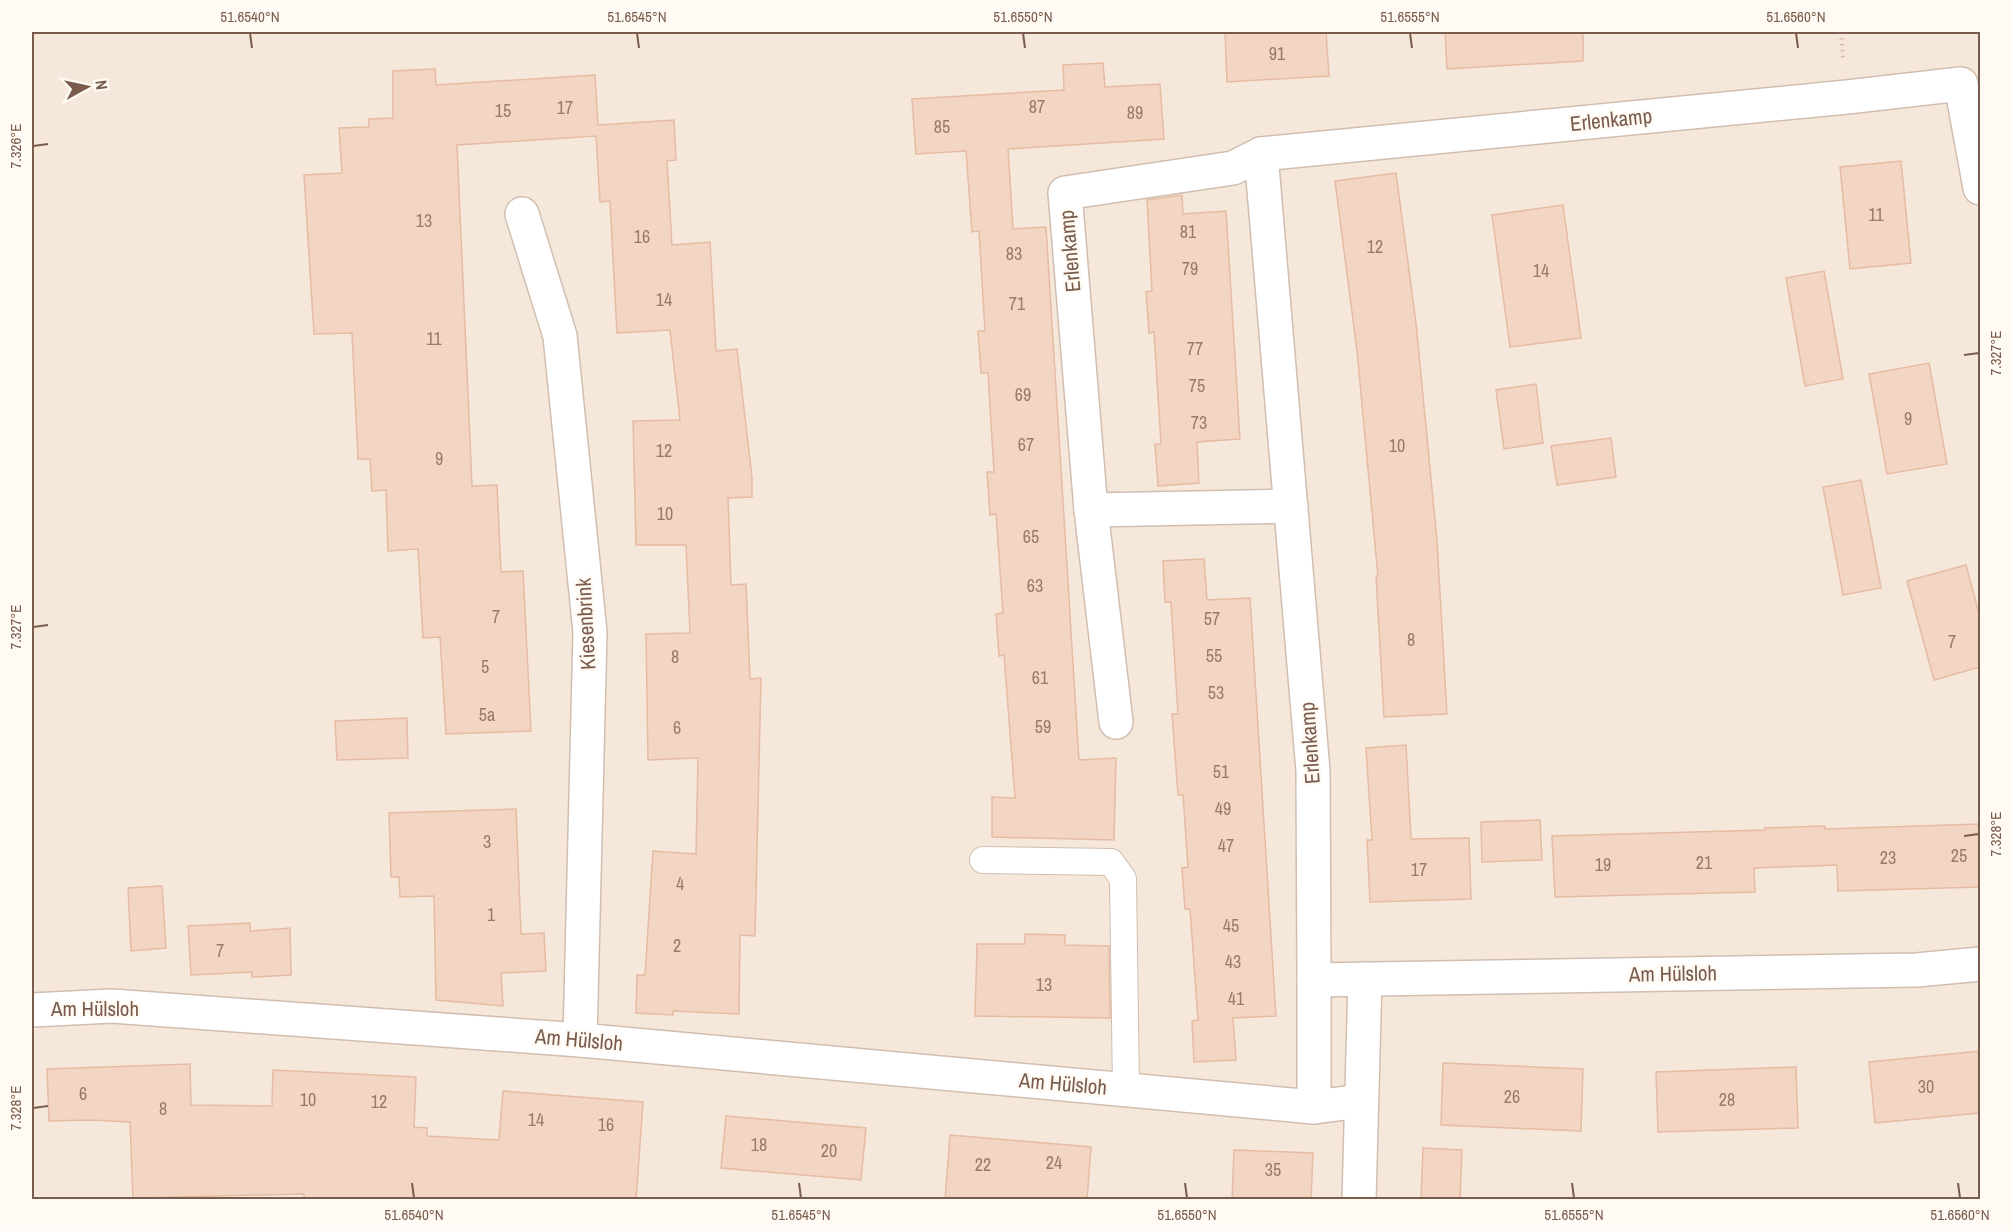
<svg xmlns="http://www.w3.org/2000/svg" width="2012" height="1231" viewBox="0 0 2012 1231" font-family="'Archivo Narrow',sans-serif">
	<style>
		.residential { fill: #f5e8da }
		.building { fill: #f3d5c3; stroke: #e6bba3; stroke-width: 1.5 }
		.lines { fill: none; stroke-linecap: round; stroke-linejoin: round }
		.service-casing { stroke: #d1beb0; stroke-width: 28 }
		.minor-casing { stroke: #d1beb0; stroke-width: 36 }
		.path { stroke: #d9b8a5; stroke-width: 4; stroke-dasharray: 1.5 4.5; stroke-linecap: butt }
		.service { stroke: #fff; stroke-width: 26 }
		.minor { stroke: #fff; stroke-width: 33 }
		.ticks { fill: none; stroke: #7a5c4d; stroke-width: 2 }
		.labels { text-anchor: middle; stroke-width: 5; stroke-linejoin: round; paint-order: stroke }
		.number-label { font-size: 18px; fill: #987a6a }
		.street-label { font-size: 21px; fill: #7a5c4d; stroke: #fffaf3 }
		.neatline { fill: none; stroke: #7a5c4d; stroke-width: 2 }
		.ticks-label { font-size: 15px; text-anchor: middle; fill: #7a5c4d }
	</style>
	<rect width="100%" height="100%" fill="#fdf6ec"/>
	<rect class="residential" x="32" y="32" width="1948" height="1167"/>
	<g class="building">
		<path d="M1225,32H1326L1329,76L1227,82Z"/>
		<path d="M1445,32H1583V61L1447,69Z"/>
		<path d="M1103,63L1105,87L1160,84L1164,139L1008,149L1013,229L1046,227L1079,760L1116,758L1114,840L992,837V797L1015,798L1004,655L999,656L996,614L1003,613L996,514L990,515L987,472H994L988,373H981L978,331H985L979,231L972,232L966,151L916,154L912,99L1064,90L1063,65Z"/>
		<path d="M435,69L436,85L595,75L598,125L674,120L676,160L667,161L672,245L710,242L716,351L737,349L752,477V497L728,498L731,585L746,584L750,679L761,678L755,936L740,935L739,1014L673,1011V1015L636,1013L637,975H645L653,851L696,854L698,758L648,760L646,634L690,633L686,545H636L633,421L680,420L670,330L617,333L610,201L600,202L596,136L457,145L472,486L497,485L501,572L523,571L531,731L446,734L440,637L423,638L418,549L388,551L386,490L372,491L370,459H358L352,333L314,334L304,175L342,173L339,128L369,127V119L393,118V71Z"/>
		<path d="M1901,161L1911,263L1850,269L1840,167Z"/>
		<path d="M1396,173L1416,323L1437,541L1447,714L1384,717L1376,576H1378L1357,351L1335,181Z"/>
		<path d="M1182,195L1183,214L1226,211L1240,439L1197,442L1199,483L1158,486L1155,444H1161L1154,332L1149,333L1146,292L1152,291L1147,200Z"/>
		<path d="M1563,205L1581,338L1510,347L1492,215Z"/>
		<path d="M1824,271L1843,379L1805,386L1786,278Z"/>
		<path d="M1929,363L1947,464L1887,474L1869,374Z"/>
		<path d="M1536,384L1543,443L1504,449L1496,390Z"/>
		<path d="M1611,438L1616,477L1557,485L1551,446Z"/>
		<path d="M1861,480L1881,588L1843,595L1823,487Z"/>
		<path d="M1204,559L1207,600L1250,598L1276,1016L1233,1018L1236,1060L1194,1062L1192,1021L1198,1020L1190,909H1185L1182,868L1188,867L1183,795H1178L1172,714H1178L1171,602H1165L1163,561Z"/>
		<path d="M1966,565L1980,617V667L1934,680L1907,581Z"/>
		<path d="M407,718L408,758L337,760L335,721Z"/>
		<path d="M1406,745L1411,839L1469,838L1471,899L1370,902L1367,840H1372L1366,748Z"/>
		<path d="M516,809L521,934L544,933L546,971L501,973L503,1006L436,1000L434,896L400,897L399,877H391L389,813Z"/>
		<path d="M1540,820L1542,860L1482,862L1481,822Z"/>
		<path d="M1980,824V887L1838,891L1837,865L1754,868L1755,892L1555,897L1552,836L1765,830V828L1825,826V829Z"/>
		<path d="M162,886L166,948L131,951L128,888Z"/>
		<path d="M250,923V931L290,928L291,975L252,977V972L191,975L188,926Z"/>
		<path d="M1025,934L1065,935V945L1109,946L1110,1018L975,1016L977,944H1025Z"/>
		<path d="M1980,1051V1113L1875,1123L1869,1062Z"/>
		<path d="M1443,1063L1583,1069L1581,1131L1441,1125Z"/>
		<path d="M190,1064L191,1105L272,1106L273,1070L416,1077L414,1127L427,1128V1136L499,1140L503,1091L643,1102L636,1200H304V1194L133,1198L130,1122L90,1120L49,1121L47,1069Z"/>
		<path d="M1796,1067L1798,1128L1658,1132L1656,1072Z"/>
		<path d="M726,1116L866,1128L861,1180L721,1168Z"/>
		<path d="M950,1135L1091,1147L1087,1200H945Z"/>
		<path d="M1423,1148L1462,1150L1460,1200H1421Z"/>
		<path d="M1234,1150L1313,1153L1311,1200H1232Z"/>
	</g>
	<g class="lines">
		<defs>
			<path id="service" d="M983,860L1111,862L1123,879L1126,1090"/>
			<g id="minor">
				<path d="M1261,154L1313,771L1314,980"/>
				<path d="M522,214L560,336L590,632L580,1040"/>
				<path d="M1091,510L1291,506"/>
				<path d="M1116,722L1091,510L1065,193L1233,168L1261,154L1847,97L1961,84L1980,188"/>
				<path d="M32,1010L112,1006L580,1040L1314,1107"/>
				<path d="M1361,1101L1314,1107V980L1917,970L1980,964"/>
				<path d="M1359,1200L1365,979"/>
			</g>
		</defs>
		<use href="#service" class="service-casing"/>
		<use href="#minor" class="minor-casing"/>
		<path class="path" d="M1841,32L1843,58"/>
		<use href="#service" class="service"/>
		<use href="#minor" class="minor"/>
	</g>
	<path class="ticks" d="M250,33L252,48M637,33L639,48M1023,33L1025,48M1410,33L1412,48M1796,33L1798,48M33,146L48,144M1964,355L1979,353M33,627L48,625M1964,836L1979,834M33,1108L48,1106M412,1183L414,1198M799,1183L801,1198M1185,1183L1187,1198M1572,1183L1574,1198M1958,1183L1960,1198"/>
	<g class="labels">
		<g class="number-label">
			<text x="1277" y="60">91</text>
			<text x="1037" y="113">87</text>
			<text x="565" y="114">17</text>
			<text x="503" y="117">15</text>
			<text x="1135" y="119">89</text>
			<text x="942" y="133">85</text>
			<text x="1876" y="221">11</text>
			<text x="424" y="227">13</text>
			<text x="1188" y="238">81</text>
			<text x="642" y="243">16</text>
			<text x="1375" y="253">12</text>
			<text x="1014" y="260">83</text>
			<text x="1190" y="275">79</text>
			<text x="1541" y="277">14</text>
			<text x="664" y="306">14</text>
			<text x="1017" y="310">71</text>
			<text x="434" y="345">11</text>
			<text x="1195" y="355">77</text>
			<text x="1197" y="392">75</text>
			<text x="1023" y="401">69</text>
			<text x="1908" y="425">9</text>
			<text x="1199" y="429">73</text>
			<text x="1026" y="451">67</text>
			<text x="1397" y="452">10</text>
			<text x="664" y="457">12</text>
			<text x="439" y="465">9</text>
			<text x="665" y="520">10</text>
			<text x="1031" y="543">65</text>
			<text x="1035" y="592">63</text>
			<text x="496" y="623">7</text>
			<text x="1212" y="625">57</text>
			<text x="1411" y="646">8</text>
			<text x="1952" y="648">7</text>
			<text x="1214" y="662">55</text>
			<text x="675" y="663">8</text>
			<text x="485" y="673">5</text>
			<text x="1040" y="684">61</text>
			<text x="1216" y="699">53</text>
			<text x="487" y="721">5a</text>
			<text x="1043" y="733">59</text>
			<text x="677" y="734">6</text>
			<text x="1221" y="778">51</text>
			<text x="1223" y="815">49</text>
			<text x="487" y="848">3</text>
			<text x="1226" y="852">47</text>
			<text x="1959" y="862">25</text>
			<text x="1888" y="864">23</text>
			<text x="1704" y="869">21</text>
			<text x="1603" y="871">19</text>
			<text x="1419" y="876">17</text>
			<text x="680" y="890">4</text>
			<text x="491" y="921">1</text>
			<text x="1231" y="932">45</text>
			<text x="677" y="952">2</text>
			<text x="220" y="957">7</text>
			<text x="1233" y="968">43</text>
			<text x="1044" y="991">13</text>
			<text x="1236" y="1005">41</text>
			<text x="1926" y="1093">30</text>
			<text x="83" y="1100">6</text>
			<text x="1512" y="1103">26</text>
			<text x="308" y="1106">10</text>
			<text x="1727" y="1106">28</text>
			<text x="379" y="1108">12</text>
			<text x="163" y="1115">8</text>
			<text x="536" y="1126">14</text>
			<text x="606" y="1131">16</text>
			<text x="759" y="1151">18</text>
			<text x="829" y="1157">20</text>
			<text x="1054" y="1169">24</text>
			<text x="983" y="1171">22</text>
			<text x="1273" y="1176">35</text>
		</g>
		<g class="street-label">
			<text transform="translate(1611 120) rotate(-6)" y="7">Erlenkamp</text>
			<text transform="translate(1070 251) rotate(-95)" y="7">Erlenkamp</text>
			<text transform="translate(586 624) rotate(-93)" y="7">Kiesenbrink</text>
			<text transform="translate(1310 743) rotate(-94)" y="7">Erlenkamp</text>
			<text transform="translate(1673 974) rotate(-1)" y="7">Am Hülsloh</text>
			<text x="95" y="1016">Am Hülsloh</text>
			<text transform="translate(579 1040) rotate(5)" y="7">Am Hülsloh</text>
			<text transform="translate(1063 1084) rotate(5)" y="7">Am Hülsloh</text>
		</g>
	</g>
	<rect width="2012" height="1231" fill="none" stroke="#fffaf3" stroke-width="66"/>
	<g transform="translate(87 87) rotate(82)" stroke="#fffaf3" stroke-width="4.5" paint-order="stroke">
	<path d="M0-4.5L10 22L0 15L-10 22Z" fill="#7a5c4d"/>
	<text y="-9" font-size="16" font-weight="bold" text-anchor="middle" fill="#7a5c4d">N</text>
	</g>
	<rect x="33" y="33" width="1946" height="1165" class="neatline"/>
	<g class="ticks-label">
		<text x="250" y="22">51.6540°N</text>
		<text x="637" y="22">51.6545°N</text>
		<text x="1023" y="22">51.6550°N</text>
		<text x="1410" y="22">51.6555°N</text>
		<text x="1796" y="22">51.6560°N</text>
		<text transform="translate(16 146) rotate(-90)" y="5">7.326°E</text>
		<text transform="translate(1996 353) rotate(-90)" y="5">7.327°E</text>
		<text transform="translate(16 627) rotate(-90)" y="5">7.327°E</text>
		<text transform="translate(1996 834) rotate(-90)" y="5">7.328°E</text>
		<text transform="translate(16 1108) rotate(-90)" y="5">7.328°E</text>
		<text x="414" y="1220">51.6540°N</text>
		<text x="801" y="1220">51.6545°N</text>
		<text x="1187" y="1220">51.6550°N</text>
		<text x="1574" y="1220">51.6555°N</text>
		<text x="1960" y="1220">51.6560°N</text>
	</g>
</svg>
